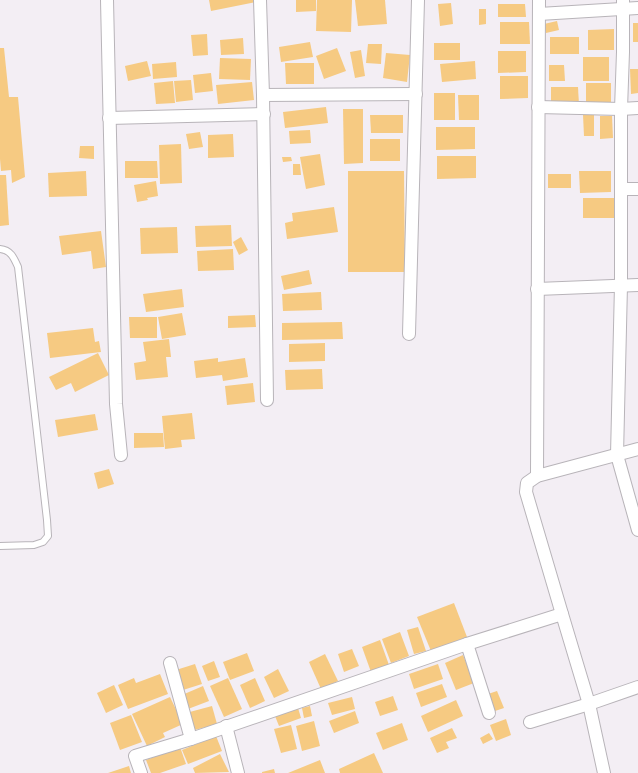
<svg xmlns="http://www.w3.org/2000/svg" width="638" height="773" viewBox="0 0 638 773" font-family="Cabin,sans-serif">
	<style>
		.building { fill: #f6ca82 }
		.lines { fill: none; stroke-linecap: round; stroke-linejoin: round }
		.service-casing { stroke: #b8b4b9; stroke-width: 8 }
		.minor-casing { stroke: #b8b4b9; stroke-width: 14 }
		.service { stroke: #fff; stroke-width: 6 }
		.minor { stroke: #fff; stroke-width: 12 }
	</style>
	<rect width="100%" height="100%" fill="#f3eef4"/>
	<g class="building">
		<path d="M209,0H256V2L211,11Z"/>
		<path d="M296,0H316V11L296,12Z"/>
		<path d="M317,0H352L351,32L316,31Z"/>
		<path d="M355,0H385L387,24L358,26Z"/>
		<path d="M451,3L453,24L440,26L438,4Z"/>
		<path d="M498,4H525L526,17H498Z"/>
		<path d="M479,9H486V24L479,25Z"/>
		<path d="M557,21L559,30L546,33L544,24Z"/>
		<path d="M500,22H529L530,44H500Z"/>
		<rect x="633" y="23" width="5" height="19"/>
		<path d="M614,29V50H588V30Z"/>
		<path d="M207,34L208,55L193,56L191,35Z"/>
		<rect x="550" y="37" width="29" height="17"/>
		<path d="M243,38L244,54L221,55L220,40Z"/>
		<path d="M310,42L313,57L281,62L279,47Z"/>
		<rect x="434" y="43" width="26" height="17"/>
		<path d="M368,44H382L381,64L366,63Z"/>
		<path d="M0,48H4L9,97H18L25,177L12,183L11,170L1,171L0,159Z"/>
		<path d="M337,48L346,71L324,79L316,56Z"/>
		<path d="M361,50L365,76L355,78L350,52Z"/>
		<path d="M498,51H526V72L498,73Z"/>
		<path d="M386,53L410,55L407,82L383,78Z"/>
		<rect x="583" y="57" width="26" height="24"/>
		<path d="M220,58L251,59L250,80L219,79Z"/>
		<path d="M147,61L151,76L128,81L125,66Z"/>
		<path d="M475,61L476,79L442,82L440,64Z"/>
		<path d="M176,62L177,77L153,79L152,64Z"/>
		<path d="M285,63H314V84H286Z"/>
		<path d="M549,65H564L565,81H549Z"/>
		<path d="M630,69H638V93L631,94Z"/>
		<path d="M211,73L213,91L195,93L193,75Z"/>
		<path d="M500,76H528V98L500,99Z"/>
		<path d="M191,80L193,100L176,102L174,81Z"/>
		<path d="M173,81L175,103L156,104L154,83Z"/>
		<path d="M252,82L254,100L218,104L216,85Z"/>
		<rect x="586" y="83" width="25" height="22"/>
		<path d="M551,87H578L579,105H551Z"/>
		<rect x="434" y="93" width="21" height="27"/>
		<path d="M458,95H479V120H459Z"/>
		<path d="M326,107L328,123L285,128L283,112Z"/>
		<path d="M343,109H363V163L344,164Z"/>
		<path d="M370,115H403V133H371Z"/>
		<path d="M583,115H594V136H584Z"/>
		<path d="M600,116H612L613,138L600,139Z"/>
		<path d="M436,127H475V149L436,150Z"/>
		<path d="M310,130L311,143L290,144L289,131Z"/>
		<path d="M200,132L203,147L189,149L186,134Z"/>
		<path d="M233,134L234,157L208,158V135Z"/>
		<rect x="370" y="139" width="30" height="22"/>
		<path d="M181,144L182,183L160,184L159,145Z"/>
		<path d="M80,146H94V159L79,158Z"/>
		<path d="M320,154L325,185L306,189L300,157Z"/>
		<path d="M437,156H476V178L437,179Z"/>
		<path d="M282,157H291L292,161L283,162Z"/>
		<path d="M125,161H157L158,178H125Z"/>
		<path d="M293,164H300L301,175H293Z"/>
		<path d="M86,171L87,196L49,197L48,173Z"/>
		<path d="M348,171H404L405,272H348Z"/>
		<path d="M579,171H611V192L580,193Z"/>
		<rect x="548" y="174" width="23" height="14"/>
		<path d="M0,175H6L9,225L0,226Z"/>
		<path d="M156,181L158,196L147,198L148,200L137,202L134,185Z"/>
		<rect x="583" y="198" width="31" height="20"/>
		<path d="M334,207L338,232L287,239L285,223L293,221L292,213Z"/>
		<path d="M231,225L232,246L196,247L195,226Z"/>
		<path d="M177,227L178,253L141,254L140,228Z"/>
		<path d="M101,231L106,267L93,269L91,251L62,255L59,236Z"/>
		<path d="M241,237L248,250L239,255L233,242Z"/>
		<path d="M233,249L234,270L198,271L197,251Z"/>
		<path d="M309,270L312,284L284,290L281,276Z"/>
		<path d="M182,289L184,307L146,312L143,294Z"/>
		<path d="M321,292L322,310L283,311L282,294Z"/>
		<path d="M182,313L186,335L162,339L158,317Z"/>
		<path d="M255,315L256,327L228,328V316Z"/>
		<path d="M129,317H157V338H130Z"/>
		<path d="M342,322L343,339L282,340V323Z"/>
		<path d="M93,328L95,342L99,341L101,352L50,358L47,333Z"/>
		<path d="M169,339L171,357H166L168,377L136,380L134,363L146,361L143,342Z"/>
		<path d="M325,343V361L289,362V344Z"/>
		<path d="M98,353L109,375L75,392L71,383L56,390L49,377Z"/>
		<path d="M218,358V362L245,358L248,377L223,381L222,375L196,378L194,361Z"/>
		<path d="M322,369L323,389L286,390L285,370Z"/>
		<path d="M253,383L255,402L227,405L225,386Z"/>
		<path d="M192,413L195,439L181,440L182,447L165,449L162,416Z"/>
		<path d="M95,414L98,430L58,437L55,420Z"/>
		<path d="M134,433H163L164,447L134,448Z"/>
		<path d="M109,469L114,484L98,489L94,473Z"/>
		<path d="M454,603L467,637L431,651L417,617Z"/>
		<path d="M418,627L426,651L414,654L407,630Z"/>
		<path d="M400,632L409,656L391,663L382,639Z"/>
		<path d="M380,640L389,665L371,672L362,647Z"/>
		<path d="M352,649L359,666L344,672L338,654Z"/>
		<path d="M247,653L254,671L230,680L223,662Z"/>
		<path d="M325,654L338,681L321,689L309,662Z"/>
		<path d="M463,655L474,683L456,690L445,663Z"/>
		<path d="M214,661L220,677L208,681L202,666Z"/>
		<path d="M195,664L202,684L183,690L176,670Z"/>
		<path d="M438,664L443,679L414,689L409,674Z"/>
		<path d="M278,669L289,691L274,698L264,677Z"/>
		<path d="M160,674L168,694L128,709L118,685L134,678L136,683Z"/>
		<path d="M228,678L242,709L224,717L210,686Z"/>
		<path d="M255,678L265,701L250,708L240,685Z"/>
		<path d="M442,684L447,697L421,707L416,693Z"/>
		<path d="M114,685L123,705L106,713L97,693Z"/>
		<path d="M203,686L209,701L188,709L182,695Z"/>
		<path d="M497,691L504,708L492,712L485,695Z"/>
		<path d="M393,696L398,710L380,716L375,702Z"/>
		<path d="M170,697L183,724L163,733L165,737L147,746L132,714Z"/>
		<path d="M352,697L355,709L332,715L328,703Z"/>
		<path d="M456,700L463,716L428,732L421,716Z"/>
		<path d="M212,706L217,724L191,731L186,713Z"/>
		<path d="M310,706L312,716L304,718L302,708Z"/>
		<path d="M298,708L301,718L279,726L275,716Z"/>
		<path d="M355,711L359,723L334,733L329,721Z"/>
		<path d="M131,715L142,742L120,750L110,723Z"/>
		<path d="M506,719L511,735L496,741L490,725Z"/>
		<path d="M314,721L320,746L302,751L296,726Z"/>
		<path d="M402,723L408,740L383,750L376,733Z"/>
		<path d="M291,725L297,749L281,753L274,729Z"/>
		<path d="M452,728L457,738L446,742L449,748L437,753L430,738Z"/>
		<path d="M489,733L493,739L483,744L480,738Z"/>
		<path d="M216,736L222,751L188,764L182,750Z"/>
		<path d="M180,747L186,764L160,773H151L146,760Z"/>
		<path d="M374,753L383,773H340L339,769Z"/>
		<path d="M220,754L229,772L195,773L193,768Z"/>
		<path d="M320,760L325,773H288Z"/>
		<path d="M129,766L131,773H108Z"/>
		<path d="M274,769L275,773H262V772Z"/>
	</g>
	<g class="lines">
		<defs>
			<path id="service" d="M0,249C11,250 14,258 18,267L47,520L48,536L43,542L34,545L0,546"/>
			<g id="minor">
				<path d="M107,0L116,404L121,455"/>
				<path d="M260,0L263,95L267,400"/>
				<path d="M623,0V52L621,109V285L617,455L638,530"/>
				<path d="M539,14L638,8"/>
				<path d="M263,95L416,94"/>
				<path d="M538,107L621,109L638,108"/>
				<path d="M109,118L264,114"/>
				<path d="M622,189H638"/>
				<path d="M537,289L638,285"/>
				<path d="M409,334L418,0"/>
				<path d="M537,476L539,0"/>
				<path d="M562,614L526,492L527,483L537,476L638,449"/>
				<path d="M467,644L489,713"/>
				<path d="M170,663L191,739L467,644L562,614L589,704L604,773"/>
				<path d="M530,722L589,704L638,687"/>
				<path d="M226,726L238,773"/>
				<path d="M141,773L135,756L191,739"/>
			</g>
		</defs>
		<use href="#service" class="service-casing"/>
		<use href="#minor" class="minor-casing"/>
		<use href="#service" class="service"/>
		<use href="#minor" class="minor"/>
	</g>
</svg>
